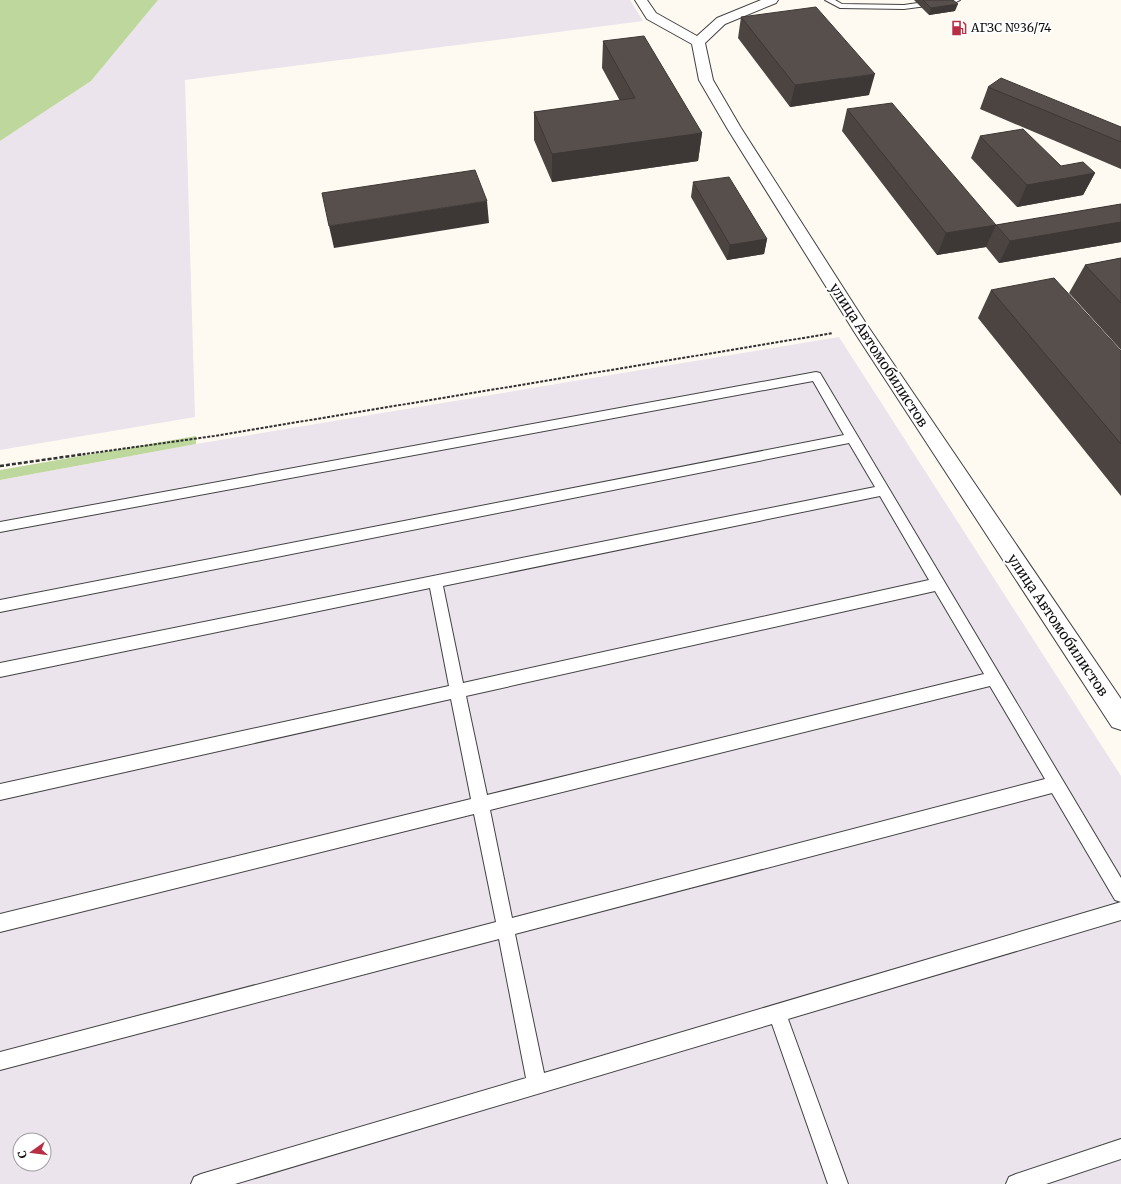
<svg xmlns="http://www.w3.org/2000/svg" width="1121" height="1184" viewBox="0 0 1121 1184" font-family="Merriweather,serif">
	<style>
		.industrial { fill: #ebe4ed; fill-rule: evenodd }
		.forest { fill: #bdd79c }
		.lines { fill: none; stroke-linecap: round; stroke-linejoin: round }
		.lane-casing { stroke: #424242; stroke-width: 2 }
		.street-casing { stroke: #424242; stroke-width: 2 }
		.path-far1 { stroke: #313131; stroke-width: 2; stroke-dasharray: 3 1.5; stroke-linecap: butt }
		.path { stroke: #313131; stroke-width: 2.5; stroke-dasharray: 4 2; stroke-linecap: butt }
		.lane { fill: #fff; fill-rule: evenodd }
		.street { fill: #fff; fill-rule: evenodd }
		.wall { fill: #4b4441 }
		.shaded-wall { fill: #3d3735 }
		.building { fill: #574f4c; stroke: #3d3735 }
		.labels { text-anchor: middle; stroke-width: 4; stroke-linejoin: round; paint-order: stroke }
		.far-poi-label { font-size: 12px; fill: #0f0f0f; stroke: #fff; text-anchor: start }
		.street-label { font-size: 14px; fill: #0f0f0f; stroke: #fff }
	</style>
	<rect width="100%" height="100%" fill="#fefaf1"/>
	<g class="industrial">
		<path d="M158,0H630L643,21L185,80L195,417L0,450V141L91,81Z"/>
		<path d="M839,337L1121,776V1184H0V480L196,444ZM20,1140H44V1164H20Z"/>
	</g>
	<g class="forest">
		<path d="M0,0H158L91,81L0,141Z"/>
		<path d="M196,436V444L0,480V470Z"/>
	</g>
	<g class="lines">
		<defs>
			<g id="lane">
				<path d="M825,0H835L842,4L904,5L938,0H960L956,2L904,9L840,8Z"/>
				<path d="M816,372L820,373L1121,878V920L788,1019L848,1184H828L772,1024L235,1184H191L194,1177L201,1174L526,1078L499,939L0,1070V1052L496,922L474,814L0,932V914L471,799L451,699L0,800V784L449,686L430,588L0,677V663L875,487L849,443L0,612V600L844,435L813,381L0,532V522ZM880,496L929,580L463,683L443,586ZM935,591L984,674L487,795L466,696ZM990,686L1045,779L512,918L490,810ZM1052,793L1115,900L1121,902L544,1073L515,934Z"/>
				<path d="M1121,1139V1159L1046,1184H1006L1009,1177L1016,1174Z"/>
			</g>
			<path id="street" d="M635,0H647L656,13L697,36L717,18L761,0H778L776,3L725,24L705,43L713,80L741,128L867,325L1121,699V730L1112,727L855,333L727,128L699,80L692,44L647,19Z"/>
		</defs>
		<use href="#lane" class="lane-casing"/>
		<use href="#street" class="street-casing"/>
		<path class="path-far1" d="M78,455L214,436L833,333"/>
		<path class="path" d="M0,466L85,454"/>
		<use href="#lane" class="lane"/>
		<use href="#street" class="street"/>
	</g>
	<g class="wall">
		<path d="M914,0H953L955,11L929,15Z"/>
		<path d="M741,17L869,95L790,107L738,38Z"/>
		<path d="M603,41L702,133L698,161L552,182L534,140V112L620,101L602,68Z"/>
		<path d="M988,87L1121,127V169L980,109Z"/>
		<path d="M847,109L996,225L1121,204V242L999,263L986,247L937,255L842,131Z"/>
		<path d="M980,136L1061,166L1095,173L1083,195L1017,207L971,158Z"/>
		<path d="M693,182L767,239L764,254L727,260L691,197Z"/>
		<path d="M1121,258V350L1069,293L1085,265Z"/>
		<path d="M991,290L1121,351V496L978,318Z"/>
	</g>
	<g class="shaded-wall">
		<path d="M958,4L955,11L929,15L931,8Z"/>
		<path d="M875,74L869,95L790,107L795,85Z"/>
		<path d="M702,133L698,161L552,182V154Z"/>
		<path d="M1095,173L1083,195L1017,207L1027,185Z"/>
		<path d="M487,201L489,223L334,248L329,226Z"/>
		<path d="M1121,222V242L999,263L1010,241Z"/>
		<path d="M996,225L986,247L937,255L946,233Z"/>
		<path d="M767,239L764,254L727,260L730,245Z"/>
	</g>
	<g class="building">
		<path d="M923,0H953L958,4L931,8Z"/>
		<path d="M816,7L875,74L795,85L741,17Z"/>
		<path d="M644,36L702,133L552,154L534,112L635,98L603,41Z"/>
		<path d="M1001,78L1121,127V142L988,87Z"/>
		<path d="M892,103L996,225L1121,204V222L1010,241L996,225L946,233L847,109Z"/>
		<path d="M1023,129L1061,166L1083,162L1095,173L1027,185L980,136Z"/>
		<path d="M475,170L487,201L329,226L322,193Z"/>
		<path d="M729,177L767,239L730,245L693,182Z"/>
		<path d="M1121,258V303L1085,265Z"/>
		<path d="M1054,278L1121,351V444L991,290Z"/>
	</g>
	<defs>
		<symbol id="fuel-bare" viewBox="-9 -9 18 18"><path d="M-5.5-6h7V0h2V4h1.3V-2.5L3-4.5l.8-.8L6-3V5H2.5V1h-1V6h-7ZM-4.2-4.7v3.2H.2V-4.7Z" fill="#b82e44" stroke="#fff" stroke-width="2.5" paint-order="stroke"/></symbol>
	</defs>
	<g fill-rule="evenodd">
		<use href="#fuel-bare" x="948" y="17" width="22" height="22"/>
	</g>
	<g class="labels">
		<g class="far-poi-label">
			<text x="971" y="32">АГЗС №36/74</text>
		</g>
		<g class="street-label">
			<text transform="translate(879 355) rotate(57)" y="5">улица Автомобилистов</text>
			<text transform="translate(1058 625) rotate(56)" y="5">улица Автомобилистов</text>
		</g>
	</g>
	<g transform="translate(32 1152) rotate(256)"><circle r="19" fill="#ffffff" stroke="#9f9f9f"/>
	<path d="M0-3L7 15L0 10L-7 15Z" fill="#b82e44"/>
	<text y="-6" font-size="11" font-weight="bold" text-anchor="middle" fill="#0f0f0f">С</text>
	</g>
</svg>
